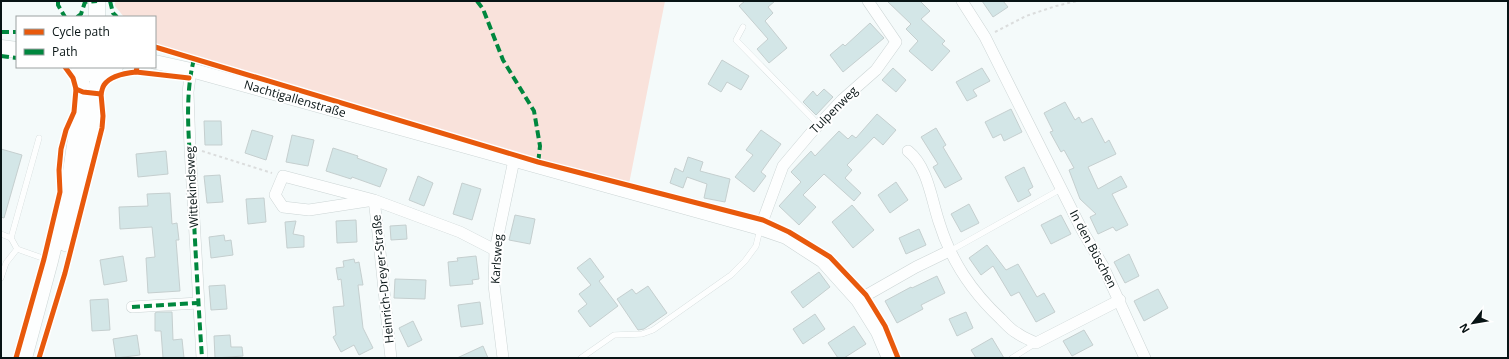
<svg xmlns="http://www.w3.org/2000/svg" width="1509" height="359" viewBox="0 0 1509 359" font-family="'Open Sans',sans-serif">
	<style>
		.green { fill: #f9e2db }
		.building { fill: #d3e6e7; stroke: #c5cfcf }
		.lines { fill: none; stroke-linecap: round; stroke-linejoin: round }
		.service-casing { stroke: #ccd5d5; stroke-width: 6 }
		.minor-casing { stroke: #ccd5d5; stroke-width: 12 }
		.tertiary-casing { stroke: #ccd5d5; stroke-width: 15 }
		.secondary-casing { stroke: #ccd5d5; stroke-width: 17 }
		.path { stroke: #dbdddd; stroke-width: 2; stroke-dasharray: 3 3; stroke-linecap: butt }
		.service { stroke: #fdfefe; stroke-width: 5.5 }
		.minor { stroke: #fdfefe; stroke-width: 11 }
		.tertiary { stroke: #fdfefe; stroke-width: 14 }
		.secondary { stroke: #fdfefe; stroke-width: 16 }
		.quiet { stroke: #00873e; stroke-width: 4; stroke-dasharray: 8 4; stroke-linecap: butt }
		.cycleway-casing { stroke: #fff; stroke-width: 8 }
		.cycleway { stroke: #e8590c; stroke-width: 5 }
		.labels { text-anchor: middle; stroke-width: 4; stroke-linejoin: round; paint-order: stroke }
		.street-label { font-size: 12px; fill: #081415; stroke: #fff }
	</style>
	<rect width="100%" height="100%" fill="#f4fafa"/>
	<path class="green" d="M115,1H665L628,189L155,44V17H124L115,6Z"/>
	<g class="building">
		<path d="M745,1H775L768,7L773,13L765,21L787,48L769,63L757,49L768,39L739,6Z"/>
		<path d="M887,1H920L930,11L921,19L945,41L942,44L950,51L932,71L909,51L918,41L906,29L911,24Z"/>
		<path d="M982,1H1003L1008,7L993,17Z"/>
		<path d="M870,23L884,38L843,72L830,55L843,44L845,46Z"/>
		<path d="M722,60L749,76L741,90L727,82L721,92L708,84Z"/>
		<path d="M893,68L906,80L896,92L882,80Z"/>
		<path d="M982,68L990,81L973,90L977,96L967,101L956,82Z"/>
		<path d="M824,89L833,97L816,115L803,102L813,91L817,96Z"/>
		<path d="M1065,102L1075,120L1079,117L1082,123L1092,118L1105,143L1109,140L1116,154L1088,167L1098,189L1121,176L1127,187L1112,194L1128,225L1116,231L1113,227L1098,234L1090,217L1096,214L1080,199L1069,170L1074,168L1064,150L1061,152L1050,132L1053,131L1044,113Z"/>
		<path d="M1011,109L1022,132L1004,141L1001,134L993,138L985,122Z"/>
		<path d="M877,114L896,130L883,145L874,137L847,165L852,170L845,178L861,193L854,201L824,174L803,195L816,207L799,225L779,206L801,182L791,172L811,151L815,156L839,131L848,139L852,135L856,138Z"/>
		<path d="M204,121H221L222,145H205Z"/>
		<path d="M936,128L946,145L943,147L962,179L945,188L933,167L938,164L921,137Z"/>
		<path d="M252,130L273,136L266,160L245,153Z"/>
		<path d="M761,130L781,144L761,172L766,176L754,192L735,177L753,155L746,150Z"/>
		<path d="M292,135L314,140L308,166L286,162Z"/>
		<path d="M333,148L358,156L357,158L387,169L380,187L352,177L351,179L326,171Z"/>
		<path d="M1,149L22,155L4,218L1,217Z"/>
		<path d="M166,151L168,174L138,177L136,154Z"/>
		<path d="M688,157L703,162L700,171L730,179L725,202L704,198L707,184L687,177L683,188L670,183L675,168L683,172Z"/>
		<path d="M1024,167L1033,187L1028,190L1031,195L1018,202L1005,177Z"/>
		<path d="M220,175L223,202L207,203L204,176Z"/>
		<path d="M418,176L433,183L424,206L409,200Z"/>
		<path d="M896,182L908,200L890,213L878,195Z"/>
		<path d="M462,183L481,189L472,220L453,214Z"/>
		<path d="M170,193L172,224L177,223L179,240H176L180,291L148,293L146,258L155,257L152,227L120,229L119,207L148,206L147,194Z"/>
		<path d="M264,198L266,222L248,224L246,199Z"/>
		<path d="M969,204L979,223L961,232L951,214Z"/>
		<path d="M852,205L874,230L853,248L832,222Z"/>
		<path d="M515,215L535,219L530,244L509,240Z"/>
		<path d="M1061,215L1071,234L1051,244L1041,225Z"/>
		<path d="M356,220L357,242L337,243L336,221Z"/>
		<path d="M296,221L293,234L304,236V247L287,248L285,222Z"/>
		<path d="M406,225L407,239L391,240L390,226Z"/>
		<path d="M919,229L926,245L906,254L899,238Z"/>
		<path d="M224,235L225,241L231,240L233,255L211,258L209,237Z"/>
		<path d="M987,245L1006,270L1018,264L1037,297L1044,293L1055,312L1036,322L1019,292L1011,296L993,266L981,275L969,258Z"/>
		<path d="M1129,254L1139,276L1125,283L1114,262Z"/>
		<path d="M123,256L127,281L104,285L100,260Z"/>
		<path d="M476,256L479,279L472,280L473,284L450,286L448,262L458,261L457,258Z"/>
		<path d="M590,258L604,277L599,281L618,306L590,327L578,311L587,304L579,294L591,285L577,268Z"/>
		<path d="M354,259L355,263L359,262L363,285H358L363,328L373,348L359,355L354,345L341,352L333,337L336,335L333,307L344,306L341,279L338,280L336,268L344,267L343,261Z"/>
		<path d="M819,272L830,287L803,308L791,292Z"/>
		<path d="M937,276L945,293L921,305L923,309L897,323L885,301L911,287L912,288Z"/>
		<path d="M395,279L426,280L425,299L394,298Z"/>
		<path d="M225,285L227,309L211,310L209,286Z"/>
		<path d="M648,286L667,313L644,329L638,330L617,299L632,289L636,294Z"/>
		<path d="M1158,289L1168,308L1144,321L1134,301Z"/>
		<path d="M108,299L110,330L92,331L90,300Z"/>
		<path d="M480,302L483,324L461,327L458,305Z"/>
		<path d="M157,312H172L173,340L182,339L184,358H163L161,331H155V313Z"/>
		<path d="M966,312L973,328L957,336L949,319Z"/>
		<path d="M815,314L825,329L803,344L793,329Z"/>
		<path d="M413,321L422,340L408,347L399,328Z"/>
		<path d="M854,326L866,344L844,358H838L828,343Z"/>
		<path d="M1084,330L1093,345L1072,356L1063,341Z"/>
		<path d="M137,335L140,355L116,358L113,339Z"/>
		<path d="M230,335L231,347H242L243,356L215,358L214,336Z"/>
		<path d="M992,338L1004,358H976L971,350Z"/>
		<path d="M483,346L488,358H457Z"/>
	</g>
	<g class="lines">
		<defs>
			<g id="service">
				<path d="M743,27L736,40L819,125"/>
				<path d="M39,138L11,238L17,249L48,260"/>
				<path d="M1,234L11,238"/>
				<path d="M950,251L1061,189"/>
				<path d="M1,278L6,263L17,249"/>
				<path d="M581,358L614,335L642,334L653,330L731,275L745,261L756,246L760,229"/>
				<path d="M1012,358L1036,343"/>
			</g>
			<g id="minor">
				<path d="M962,1L985,37L1082,230L1103,266L1145,358"/>
				<path d="M191,70L188,92L190,148L202,358"/>
				<path d="M908,151C928,167 931,198 939,222C951,261 971,291 1001,319C1006,324 1011,330 1017,333C1022,337 1030,340 1036,343L1120,300"/>
				<path d="M760,228L783,166L810,134L842,100L876,70L896,42L868,1"/>
				<path d="M858,300L916,267L949,251"/>
				<path d="M132,307L198,303"/>
				<path d="M391,358C385,305 381,253 374,200L309,210L283,207L275,195L283,176L374,200L460,232L495,250"/>
				<path d="M503,358L494,285L495,250L514,160"/>
			</g>
			<path id="tertiary" d="M155,62L191,70L760,228L786,237L823,261L858,300L878,332L889,358"/>
			<g id="secondary">
				<path d="M97,1V17"/>
				<path d="M1,48L17,50"/>
				<path d="M90,73C99,75 107,73 115,67"/>
				<path d="M65,243L84,175L95,93L100,74"/>
				<path d="M24,358L50,261L70,178L83,92L79,67"/>
			</g>
		</defs>
		<use href="#service" class="service-casing"/>
		<use href="#minor" class="minor-casing"/>
		<use href="#tertiary" class="tertiary-casing"/>
		<use href="#secondary" class="secondary-casing"/>
		<g class="path">
			<path d="M995,32L1026,16L1056,6L1077,1"/>
			<path d="M202,151L272,173"/>
		</g>
		<use href="#service" class="service"/>
		<use href="#minor" class="minor"/>
		<use href="#tertiary" class="tertiary"/>
		<use href="#secondary" class="secondary"/>
		<g class="quiet">
			<path d="M58,1V5L65,17"/>
			<path d="M110,1L113,13L117,17"/>
			<path d="M477,1L483,9L503,60L534,111L540,146L538,164"/>
			<path d="M77,17L81,14L85,2L97,1"/>
			<path d="M1,32H17"/>
			<path d="M1,56L17,58"/>
			<path d="M194,59C184,98 189,142 192,182C195,241 198,300 202,358"/>
			<path d="M132,307L198,303"/>
		</g>
		<defs>
			<g id="cycleway">
				<path d="M155,47L538,162L763,220L789,232L830,257L866,295L885,326L898,358"/>
				<path d="M65,67L73,78L76,89L83,92L101,94C102,91 102,88 104,85C110,76 126,73 136,72L137,67"/>
				<path d="M136,72L189,78"/>
				<path d="M16,358L44,259L60,192L59,170L61,149L66,130L74,112L76,89"/>
				<path d="M39,358L65,273L102,128L103,116L101,94"/>
			</g>
		</defs>
		<use href="#cycleway" class="cycleway-casing"/>
		<use href="#cycleway" class="cycleway"/>
	</g>
	<g class="labels">
		<g class="street-label">
			<text transform="translate(295 99) rotate(16)" y="4">Nachtigallenstraße</text>
			<text transform="translate(834 110) rotate(-45)" y="4">Tulpenweg</text>
			<text transform="translate(192 187) rotate(-93)" y="4">Wittekindsweg</text>
			<text transform="translate(1093 249) rotate(62)" y="4">In den Büschen</text>
			<text transform="translate(497 259) rotate(-86)" y="4">Karlsweg</text>
			<text transform="translate(383 279) rotate(-96)" y="4">Heinrich-Dreyer-Straße</text>
		</g>
	</g>
	<rect width="1509" height="359" fill="none" stroke="#081415" stroke-width="4"/>
	<rect x="16" y="16" width="140" height="52" fill="#ffffff" stroke="#9ca1a1"/>
	<rect x="24" y="29" width="20" height="6" fill="#e8590c" stroke="#9ca1a1"/>
	<text x="52" y="36" font-size="12" fill="#081415">Cycle path</text>
	<rect x="24" y="49" width="20" height="6" fill="#00873e" stroke="#9ca1a1"/>
	<text x="52" y="56" font-size="12" fill="#081415">Path</text>
	<g transform="translate(1473 323) rotate(239)" stroke="#ffffff" stroke-width="3" paint-order="stroke">
	<path d="M0-3L7 15L0 10L-7 15Z" fill="#081415"/>
	<text y="-6" font-size="11" font-weight="bold" text-anchor="middle" fill="#081415">N</text>
	</g>
</svg>
